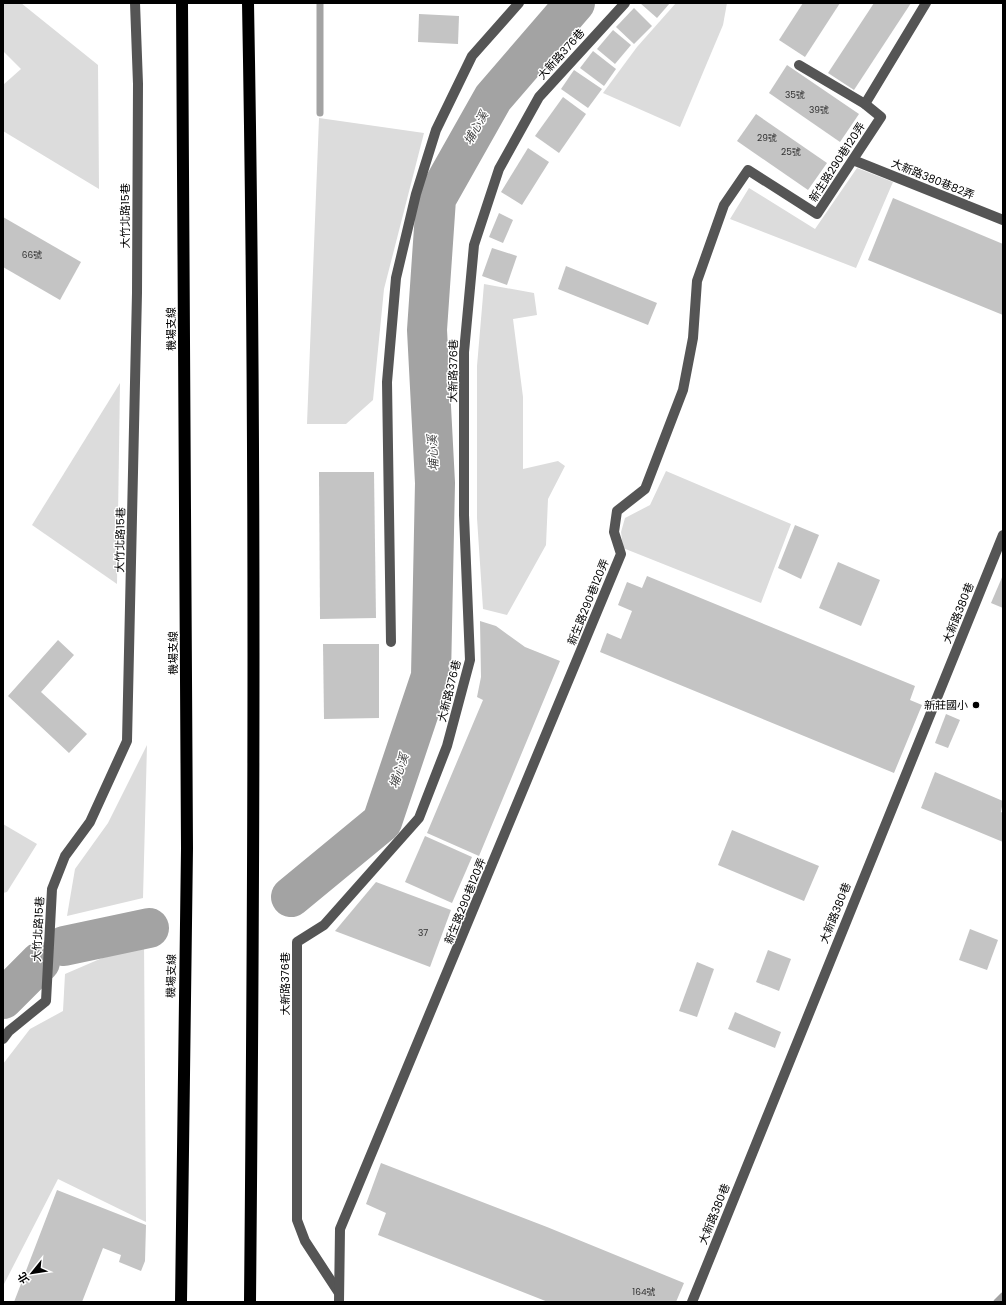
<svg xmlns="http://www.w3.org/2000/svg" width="1006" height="1305" viewBox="0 0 1006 1305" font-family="Poppins,'Noto Sans TC',sans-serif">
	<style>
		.green { fill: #dcdcdc }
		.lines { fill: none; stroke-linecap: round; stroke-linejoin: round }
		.stream { stroke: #a3a3a3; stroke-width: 7 }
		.river { stroke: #a3a3a3; stroke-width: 40 }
		.building { fill: #c4c4c4 }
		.minor { stroke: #555; stroke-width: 10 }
		.highway { stroke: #000; stroke-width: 12 }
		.poi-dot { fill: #000; stroke: #fff; stroke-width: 1.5 }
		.labels { text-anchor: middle; stroke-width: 3; stroke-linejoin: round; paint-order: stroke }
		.number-label { font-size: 9px; fill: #313131 }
		.street-label { font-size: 11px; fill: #000; stroke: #fff }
		.poi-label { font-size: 11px; fill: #000; stroke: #fff; text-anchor: end }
		.water-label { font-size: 12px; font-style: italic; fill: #444; stroke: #fff }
	</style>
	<rect width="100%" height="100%" fill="#fff"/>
	<g class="green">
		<path d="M3,3H21L98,65L99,189L3,131V85L21,69L3,51Z"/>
		<path d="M676,3H727L723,25L680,127L603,93L637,47Z"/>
		<path d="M319,118L424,133L384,289L373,400L346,424H307Z"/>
		<path d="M857,168L893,182L856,268L730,219L749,188L815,229Z"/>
		<path d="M484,284L534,293L537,315L513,319L523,397V469L558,461L565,466L548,499L546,545L507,615L483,609L477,518V366Z"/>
		<path d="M120,383L117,584L32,525Z"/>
		<path d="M666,471L791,524L761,603L623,548L621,532L625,518L650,505Z"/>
		<path d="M147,745L143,898L67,916L75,869L108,823Z"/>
		<path d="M3,824L37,844L7,892L3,893Z"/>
		<path d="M144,940L146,1222L58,1179L3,1286V1064L30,1029L63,1011L65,974Z"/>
	</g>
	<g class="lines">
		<g class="stream">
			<path d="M320,113V3"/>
			<path d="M997,1302L1003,1296"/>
		</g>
		<g class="river">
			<path d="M291,897L382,822L431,676L435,483L427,330L436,199L493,98L575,3"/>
			<path d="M64,946L149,928"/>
			<path d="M3,999L40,962"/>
		</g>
	</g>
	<g class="building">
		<path d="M640,3H670L657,18Z"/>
		<path d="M803,3H840L805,57L779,40Z"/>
		<path d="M874,3H911L854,90L828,73Z"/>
		<path d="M634,8L652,26L634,44L616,27Z"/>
		<path d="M419,14L459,16L458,44L418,42Z"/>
		<path d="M613,30L631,45L615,64L597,49Z"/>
		<path d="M593,51L616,69L604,86L580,68Z"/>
		<path d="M787,65L859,114L840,142L769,93Z"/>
		<path d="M574,70L602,89L588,108L561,89Z"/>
		<path d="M563,97L586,114L559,153L535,136Z"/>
		<path d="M756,114L827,163L808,190L737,141Z"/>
		<path d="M528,148L549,162L522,205L501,192Z"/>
		<path d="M893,198L1003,244V315L868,260Z"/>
		<path d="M499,213L513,220L503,243L489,237Z"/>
		<path d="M3,217L81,262L60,300L3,267Z"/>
		<path d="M492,248L517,256L507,285L482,276Z"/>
		<path d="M566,266L657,303L648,325L558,289Z"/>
		<path d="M319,472H374L376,618L320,619Z"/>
		<path d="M795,525L819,535L801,579L778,568Z"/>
		<path d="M838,562L880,580L861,626L819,608Z"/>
		<path d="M1003,575V608L991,603Z"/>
		<path d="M647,576L915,686L910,700L922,705L894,773L600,652L607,633L621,639L632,611L618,605L627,582L642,588Z"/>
		<path d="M480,621L496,626L525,647L560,661L479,856L427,833L483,700L477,697L481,677Z"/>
		<path d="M58,640L74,655L41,692L87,734L69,753L8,696Z"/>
		<path d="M323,644H379V718L324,719Z"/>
		<path d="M946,714L960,720L948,748L935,743Z"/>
		<path d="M935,772L1003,801L1001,812L1003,813V842L921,808Z"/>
		<path d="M732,830L819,866L804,901L718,865Z"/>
		<path d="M425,836L472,857L452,903L405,882Z"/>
		<path d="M376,882L451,910L430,967L335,931Z"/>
		<path d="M970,929L998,940L987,970L959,960Z"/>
		<path d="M768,950L791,959L779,991L756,982Z"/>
		<path d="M697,962L714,969L697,1017L679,1011Z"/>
		<path d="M735,1012L781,1032L775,1048L728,1029Z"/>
		<path d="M381,1163L547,1227L684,1283L676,1302H548L378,1235L386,1213L366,1204Z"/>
		<path d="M57,1190L146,1225L145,1261L141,1271L119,1262L121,1255L103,1248L82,1302H14Z"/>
	</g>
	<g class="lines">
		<g class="minor">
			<path d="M865,104L926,3"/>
			<path d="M853,160L1003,220"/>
			<path d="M391,642L387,382L396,278L416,194L436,130L472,56L519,3"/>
			<path d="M3,1039L9,1031L46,1001L52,889L65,856L90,822L127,741L137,293L138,84L135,3"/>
			<path d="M339,1293L305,1241L297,1220V942L324,925L419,818L447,746L470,660L464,515V352L474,245L499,169L539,97L625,3"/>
			<path d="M339,1302L340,1229L621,554L614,532L617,511L645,489L683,390L693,338L697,281L724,205L748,170L817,214L881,117L865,104L799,65"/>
			<path d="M692,1302L1003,535"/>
		</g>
		<g class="highway">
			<path d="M248,3C256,436 254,869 250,1302"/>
			<path d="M181,1302L187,848L182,3"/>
		</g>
	</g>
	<circle class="poi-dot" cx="976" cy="705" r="4"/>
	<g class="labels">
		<g class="number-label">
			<text x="795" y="98">35號</text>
			<text x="819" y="113">39號</text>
			<text x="767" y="141">29號</text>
			<text x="791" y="155">25號</text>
			<text x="32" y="258">66號</text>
			<text x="423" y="936">37</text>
			<text x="644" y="1295">164號</text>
		</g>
		<g class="street-label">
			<text transform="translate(561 54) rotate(-48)" y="4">大新路376巷</text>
			<text transform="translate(837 162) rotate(-57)" y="4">新生路290巷120弄</text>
			<text transform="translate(933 179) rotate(22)" y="4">大新路380巷82弄</text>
			<text transform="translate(125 216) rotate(-90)" y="4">大竹北路15巷</text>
			<text transform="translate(171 329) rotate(-90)" y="4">機場支線</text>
			<text transform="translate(453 371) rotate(-89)" y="4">大新路376巷</text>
			<text transform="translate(120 540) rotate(-89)" y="4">大竹北路15巷</text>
			<text transform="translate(588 602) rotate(-68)" y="4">新生路290巷120弄</text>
			<text transform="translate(958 613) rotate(-68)" y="4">大新路380巷</text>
			<text transform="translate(173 653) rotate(-90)" y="4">機場支線</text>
			<text transform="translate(449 691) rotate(-76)" y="4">大新路376巷</text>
			<text transform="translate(465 901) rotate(-68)" y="4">新生路290巷120弄</text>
			<text transform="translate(835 913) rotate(-68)" y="4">大新路380巷</text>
			<text transform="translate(38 929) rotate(-87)" y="4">大竹北路15巷</text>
			<text transform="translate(171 976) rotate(-89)" y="4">機場支線</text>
			<text transform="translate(285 984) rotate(-90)" y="4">大新路376巷</text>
			<text transform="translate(714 1214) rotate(-68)" y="4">大新路380巷</text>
		</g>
		<g class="poi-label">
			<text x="968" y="709">新莊國小</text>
		</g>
		<g class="water-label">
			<text transform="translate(476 128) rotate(-61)" y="4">埔心溪</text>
			<text transform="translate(433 453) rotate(-93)" y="4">埔心溪</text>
			<text transform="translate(399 771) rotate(-71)" y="4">埔心溪</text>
		</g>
	</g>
	<rect width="1006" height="1305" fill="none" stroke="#000000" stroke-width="8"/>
	<g transform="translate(32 1273) rotate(240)" stroke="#ffffff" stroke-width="3" paint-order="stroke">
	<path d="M0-3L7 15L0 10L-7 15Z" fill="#000000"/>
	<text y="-6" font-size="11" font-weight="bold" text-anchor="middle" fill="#000000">北</text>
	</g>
</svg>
